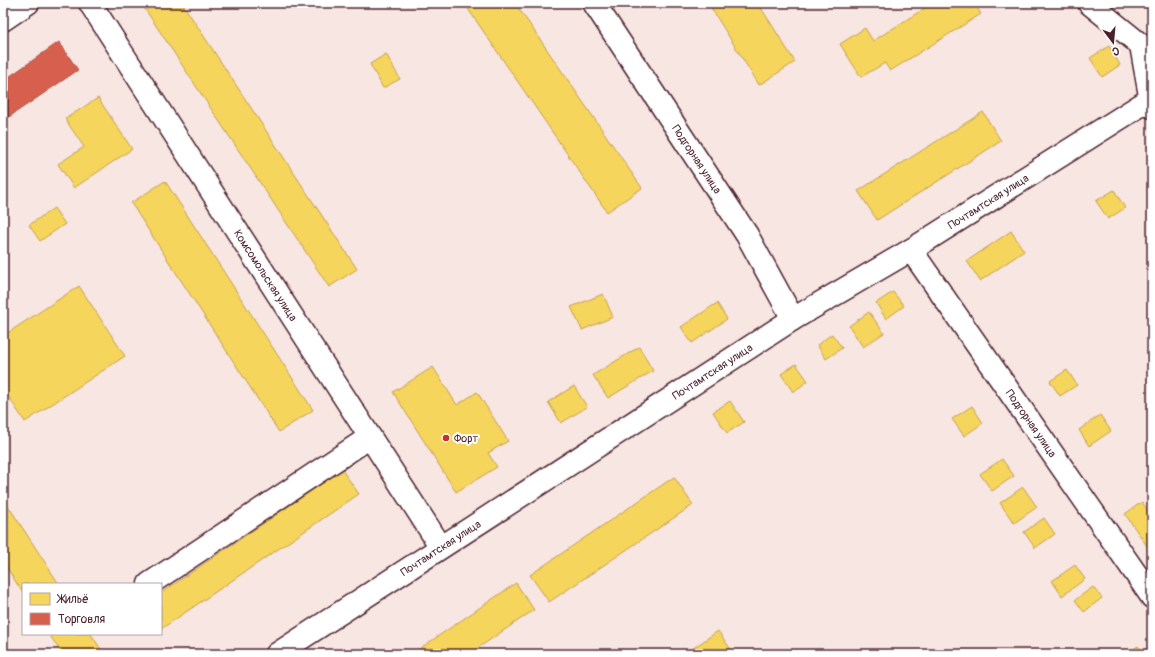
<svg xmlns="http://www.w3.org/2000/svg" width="1155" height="657" viewBox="0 0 1155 657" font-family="Pangolin,sans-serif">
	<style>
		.homes { fill: #f6d55c; stroke: #c29e4d }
		.shops { fill: #d6604d; stroke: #ac4c43 }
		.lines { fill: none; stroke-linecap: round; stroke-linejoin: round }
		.minor-casing { stroke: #4a1f2b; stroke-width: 25 }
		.minor { stroke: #fff; stroke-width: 22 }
		.poi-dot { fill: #c8321e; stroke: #fff; stroke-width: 1.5 }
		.labels { text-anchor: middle; stroke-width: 4; stroke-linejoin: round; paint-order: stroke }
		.street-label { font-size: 11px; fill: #4a1f2b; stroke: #fff }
		.poi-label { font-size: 11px; fill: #4a1f2b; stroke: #fff; text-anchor: start }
	</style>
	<rect width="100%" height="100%" fill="#f7e6e2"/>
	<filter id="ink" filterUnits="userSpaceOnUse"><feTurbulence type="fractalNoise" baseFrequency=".025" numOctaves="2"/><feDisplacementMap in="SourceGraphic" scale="8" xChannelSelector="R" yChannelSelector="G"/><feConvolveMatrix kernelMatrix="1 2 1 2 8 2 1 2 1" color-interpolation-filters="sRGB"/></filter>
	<g filter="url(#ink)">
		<g class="homes">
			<path d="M141,3H182L357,269L329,287Z"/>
			<path d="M464,3H515L642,188L607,212Z"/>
			<path d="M708,3H758L795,62L759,85Z"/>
			<path d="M933,3H974L981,14L890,71L885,63L861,77L840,44L865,28L873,41Z"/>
			<path d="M1109,46L1120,65L1102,77L1090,58Z"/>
			<path d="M386,54L400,79L383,88L370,64Z"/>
			<path d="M98,98L132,149L74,188L58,164L84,147L65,119Z"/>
			<path d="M983,112L1001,141L877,220L858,191Z"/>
			<path d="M165,181L313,410L279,432L131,203Z"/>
			<path d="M1114,190L1125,208L1108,219L1096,201Z"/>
			<path d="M54,208L65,224L40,241L29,225Z"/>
			<path d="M1011,231L1024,251L980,281L967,261Z"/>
			<path d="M79,286L125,356L25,422L3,388V336Z"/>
			<path d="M893,292L904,306L886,319L876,303Z"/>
			<path d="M603,294L613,317L582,330L571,307Z"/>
			<path d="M717,303L727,319L692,343L681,327Z"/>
			<path d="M869,312L884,333L863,347L849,326Z"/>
			<path d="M832,334L842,348L826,359L817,345Z"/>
			<path d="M639,347L653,371L608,398L593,375Z"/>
			<path d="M796,364L808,381L793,392L781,374Z"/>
			<path d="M433,367L457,405L477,392L508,441L488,453L497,467L456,492L393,392Z"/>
			<path d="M1067,370L1077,385L1060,396L1050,381Z"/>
			<path d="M574,386L587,407L561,423L548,402Z"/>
			<path d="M730,401L744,422L727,433L713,412Z"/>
			<path d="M972,406L983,423L964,436L952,419Z"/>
			<path d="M1100,415L1111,431L1089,446L1079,430Z"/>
			<path d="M1002,459L1014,476L992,491L980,474Z"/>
			<path d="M342,470L359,494L161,629V593Z"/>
			<path d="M674,477L693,505L549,602L530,575Z"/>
			<path d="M1023,487L1037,507L1014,523L1000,503Z"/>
			<path d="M3,498L59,584H23V593L3,562Z"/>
			<path d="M1142,502L1152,517V542L1147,546L1125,514Z"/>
			<path d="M1044,518L1055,534L1035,548L1024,532Z"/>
			<path d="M1075,565L1085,579L1062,596L1052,581Z"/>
			<path d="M516,583L534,610L469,654H412Z"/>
			<path d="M1093,587L1102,598L1084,612L1075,600Z"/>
			<path d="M718,631L732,651L727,654H696L692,649Z"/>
			<path d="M49,634H91L104,654H62Z"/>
			<path d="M1138,646L1144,654H1126Z"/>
		</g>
		<path class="shops" d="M59,42L78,70L3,121V81Z"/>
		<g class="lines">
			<defs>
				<g id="minor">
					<path id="s1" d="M90,3L441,547"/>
					<path id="s2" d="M594,3L747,235L793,319"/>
					<path d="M1089,3L1141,45L1152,107"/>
					<path d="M3,20L28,3"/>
					<path id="s3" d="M911,250L1152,597"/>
					<path d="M149,584L370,437"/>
					<path id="s4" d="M277,654L793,319L911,250L1152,98"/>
				</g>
			</defs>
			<use href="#minor" class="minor-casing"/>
			<use href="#minor" class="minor"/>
		</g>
	</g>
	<circle class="poi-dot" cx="446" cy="438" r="4"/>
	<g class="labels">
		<g class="street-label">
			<text dy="4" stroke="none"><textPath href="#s2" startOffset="187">Подгорная улица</textPath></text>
			<text dy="4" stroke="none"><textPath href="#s4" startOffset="843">Почтамтская улица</textPath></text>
			<text dy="4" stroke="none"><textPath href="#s1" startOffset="324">Комсомольская улица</textPath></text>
			<text dy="4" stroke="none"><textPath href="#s4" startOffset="519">Почтамтская улица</textPath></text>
			<text dy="4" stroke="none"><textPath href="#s3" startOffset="211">Подгорная улица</textPath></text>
			<text dy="4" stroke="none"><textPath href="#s4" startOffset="195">Почтамтская улица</textPath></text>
		</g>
		<g class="poi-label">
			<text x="454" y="442">Форт</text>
		</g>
	</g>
	<rect width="1155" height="657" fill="none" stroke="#fff" stroke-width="16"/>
	<rect x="8" y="8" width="1139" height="641" fill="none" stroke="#4a1f2b" stroke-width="1.5" filter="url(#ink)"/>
	<rect x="22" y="583" width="140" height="52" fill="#ffffff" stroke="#b7a5aa"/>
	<rect x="30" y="593" width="20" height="12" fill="#f6d55c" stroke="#b7a5aa"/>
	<text x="58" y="603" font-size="12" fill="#4a1f2b">Жильё</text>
	<rect x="30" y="613" width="20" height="12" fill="#d6604d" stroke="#b7a5aa"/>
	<text x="58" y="623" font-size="12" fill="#4a1f2b">Торговля</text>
	<g transform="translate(1113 42) rotate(164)" stroke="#ffffff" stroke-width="3" paint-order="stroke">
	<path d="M0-3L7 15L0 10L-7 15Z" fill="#4a1f2b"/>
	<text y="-6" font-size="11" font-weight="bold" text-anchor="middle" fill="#4a1f2b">С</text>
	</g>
</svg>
